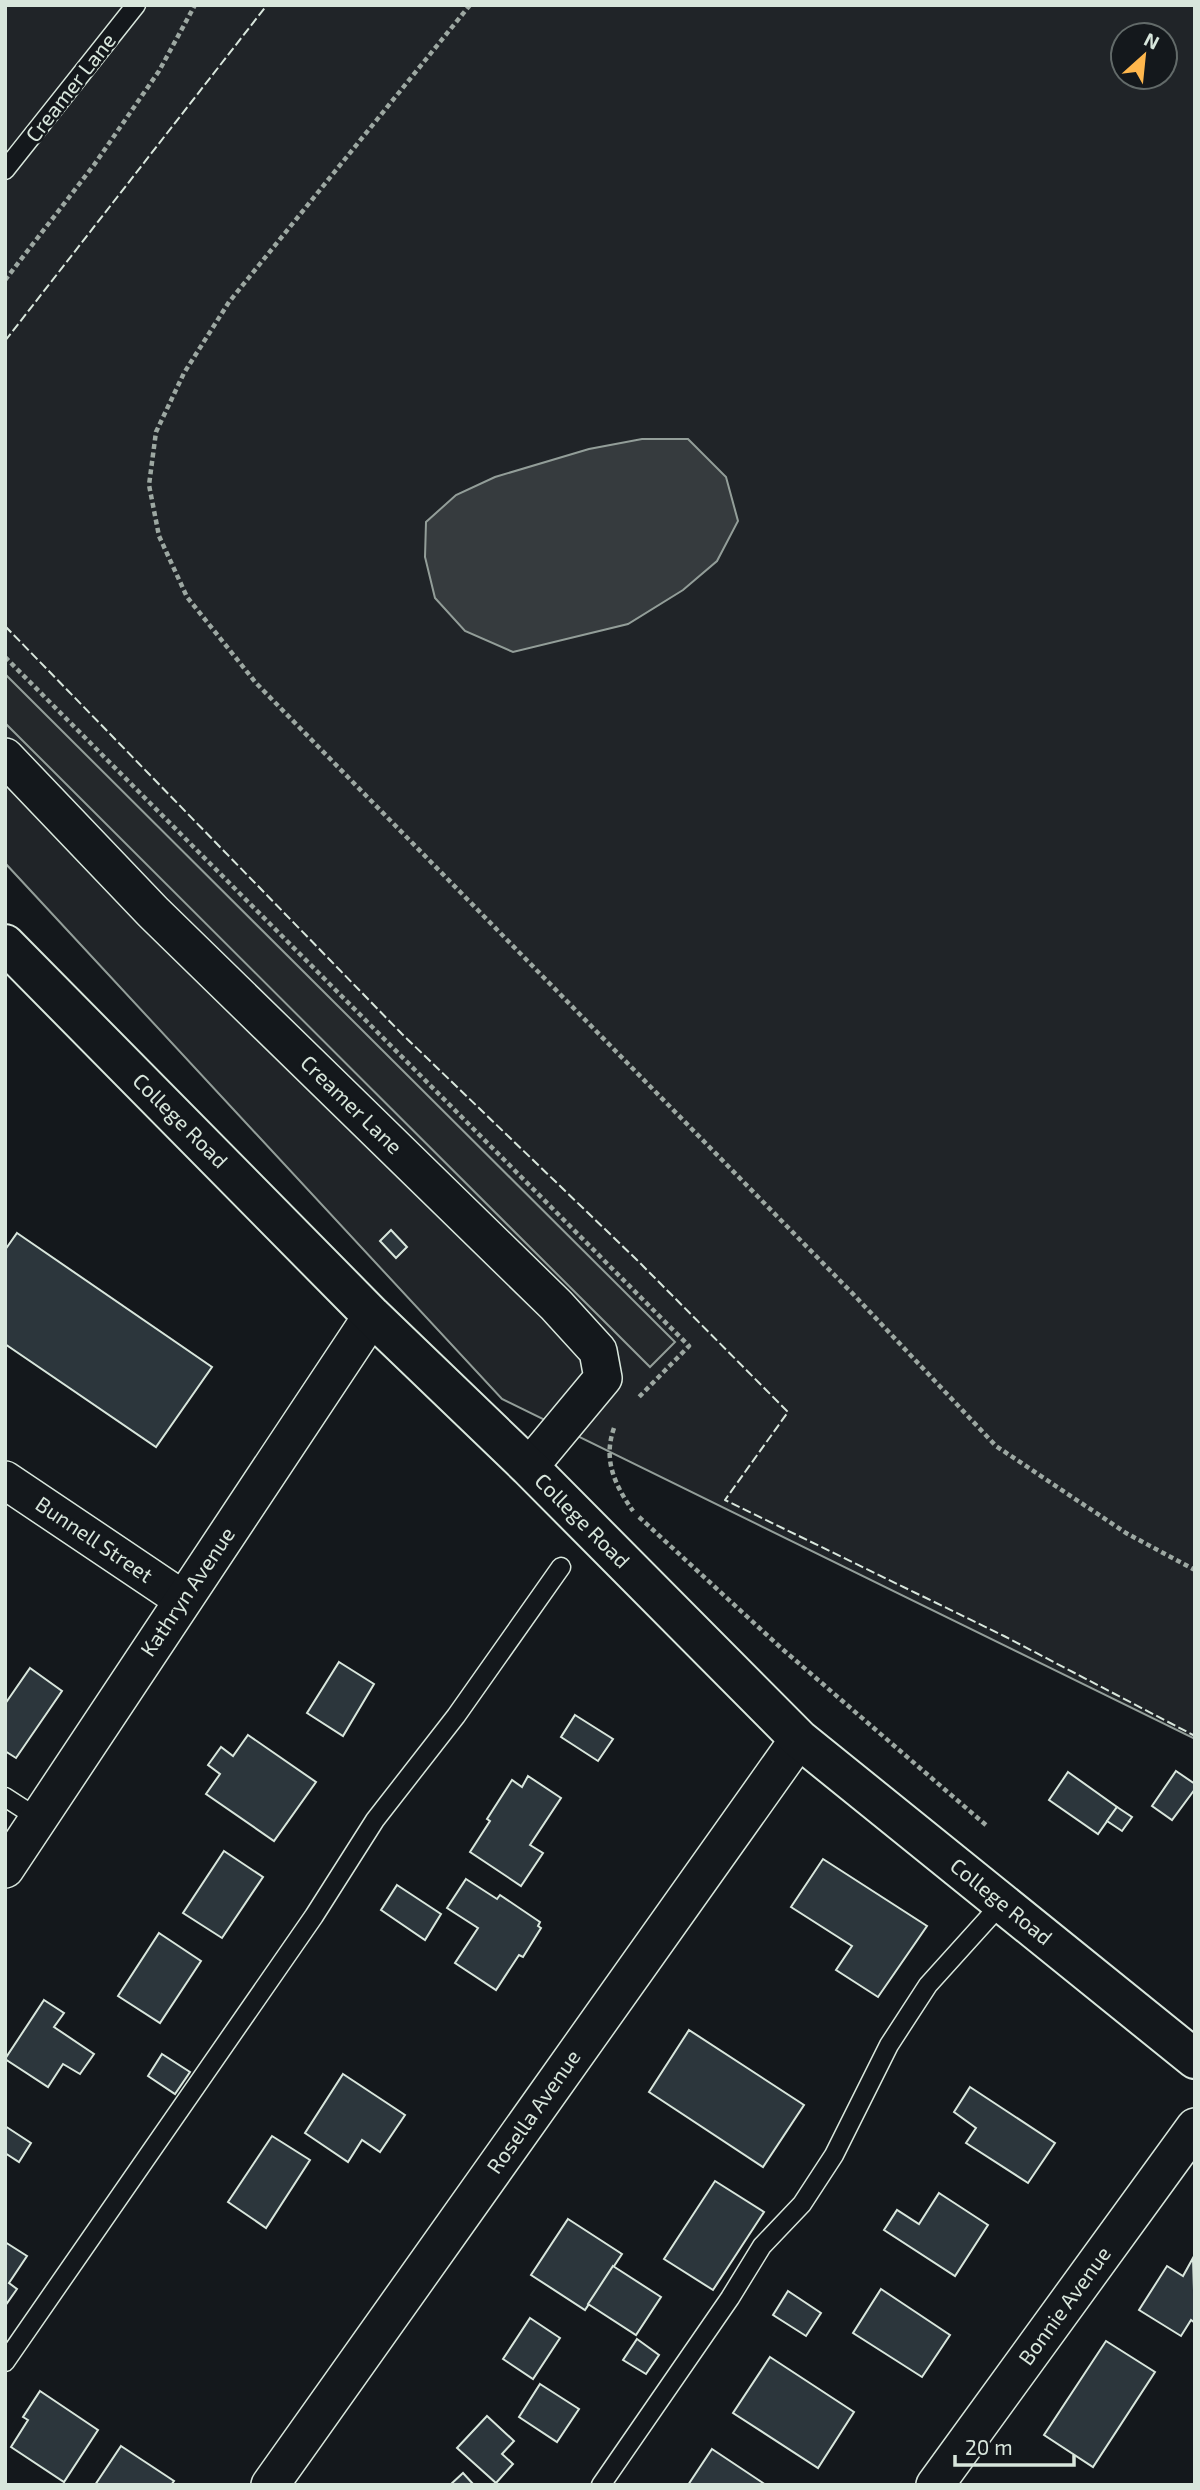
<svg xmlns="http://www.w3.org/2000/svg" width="1200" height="2490" viewBox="0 0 1200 2490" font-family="'Exo 2',sans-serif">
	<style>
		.green { fill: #202428; stroke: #939e99; stroke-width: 2; fill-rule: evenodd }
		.parking { fill: #24282b; stroke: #939e99; stroke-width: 2 }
		.water { fill: #363b3e; stroke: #939e99; stroke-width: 2 }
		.building { fill: #2c363c; stroke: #d8e6dc; stroke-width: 2 }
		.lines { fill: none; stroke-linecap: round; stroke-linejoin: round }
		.lane-casing { stroke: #d8e6dc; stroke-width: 21 }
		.street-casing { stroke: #d8e6dc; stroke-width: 40 }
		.primary-casing { stroke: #d8e6dc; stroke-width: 42 }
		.path { stroke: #9da8a2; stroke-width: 4.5; stroke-dasharray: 5 3.5; stroke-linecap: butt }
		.lane { stroke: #14181c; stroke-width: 18 }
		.street { stroke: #14181c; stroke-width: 37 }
		.primary { stroke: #14181c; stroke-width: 38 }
		.fence { stroke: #d8e6dc; stroke-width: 2; stroke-dasharray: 9 3.5; stroke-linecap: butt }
		.labels { text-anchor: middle; stroke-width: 5; stroke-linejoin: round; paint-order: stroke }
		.street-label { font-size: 21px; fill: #d8e6dc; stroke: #14181c }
	</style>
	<rect width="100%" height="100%" fill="#14181c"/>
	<path class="green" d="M5,5H1195V1739L502,1399L5,863ZM1123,35H1165V77H1123Z"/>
	<path class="parking" d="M5,674L675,1342L650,1367L5,723Z"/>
	<path class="water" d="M642,439H688L726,477L738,521L717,561L683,590L628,624L513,652L465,631L435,598L425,557L426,522L456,495L495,477L589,449Z"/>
	<g class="building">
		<path d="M391,1230L407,1247L396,1258L380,1241Z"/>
		<path d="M17,1233L212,1367L156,1447L5,1344V1250Z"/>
		<path d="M339,1662L374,1684L343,1736L307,1713Z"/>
		<path d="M30,1668L62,1691L16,1758L5,1751V1704Z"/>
		<path d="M575,1715L613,1739L598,1761L561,1737Z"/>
		<path d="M248,1735L316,1782L274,1841L206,1794L220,1774L208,1765L221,1747L233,1756Z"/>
		<path d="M1176,1771L1195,1784V1789L1172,1820L1152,1806Z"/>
		<path d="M1068,1772L1117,1807L1098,1834L1049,1800Z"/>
		<path d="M528,1776L561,1798L530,1845L543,1853L521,1886L470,1852L490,1821L487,1819L512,1780L522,1787Z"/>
		<path d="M1117,1807L1132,1817L1122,1831L1107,1821Z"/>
		<path d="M224,1851L263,1877L222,1938L183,1913Z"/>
		<path d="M823,1859L927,1926L878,1997L836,1970L852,1946L791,1907Z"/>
		<path d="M466,1879L497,1899L500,1895L540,1922L538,1926L541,1928L523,1957L519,1955L496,1990L455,1963L478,1928L447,1908Z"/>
		<path d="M397,1885L441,1914L425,1940L381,1910Z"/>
		<path d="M159,1933L201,1961L160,2023L118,1996Z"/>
		<path d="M44,2000L64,2013L54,2027L94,2054L80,2074L63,2064L48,2087L5,2059Z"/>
		<path d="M689,2030L804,2105L763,2167L649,2092Z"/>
		<path d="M162,2054L190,2072L175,2094L148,2076Z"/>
		<path d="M343,2074L405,2115L380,2152L362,2140L348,2162L305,2133Z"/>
		<path d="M970,2087L1055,2143L1028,2183L966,2143L976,2128L954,2112Z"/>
		<path d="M5,2126L31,2143L19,2162L5,2153Z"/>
		<path d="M272,2136L310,2160L266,2228L228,2202Z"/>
		<path d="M715,2181L764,2212L713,2290L664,2259Z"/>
		<path d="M939,2193L988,2225L955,2276L884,2230L897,2210L919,2224Z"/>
		<path d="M568,2219L622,2254L585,2310L531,2275Z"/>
		<path d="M5,2242L27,2256L9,2283L17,2289L5,2306Z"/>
		<path d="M1193,2258L1195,2323L1191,2320L1181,2336L1139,2310L1167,2266L1183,2276Z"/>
		<path d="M613,2266L661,2297L636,2335L588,2304Z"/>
		<path d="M881,2289L950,2335L922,2377L853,2333Z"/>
		<path d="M788,2291L821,2313L806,2336L773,2315Z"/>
		<path d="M530,2318L560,2338L533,2379L503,2359Z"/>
		<path d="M637,2339L659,2355L646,2374L623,2360Z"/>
		<path d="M1106,2341L1155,2372L1093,2467L1044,2435Z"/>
		<path d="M770,2357L854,2412L818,2468L733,2413Z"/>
		<path d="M540,2384L579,2409L557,2442L519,2417Z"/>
		<path d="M40,2391L98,2430L64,2482L11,2447L28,2420L23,2417Z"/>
		<path d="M487,2416L514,2441L502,2454L513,2464L496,2483L457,2448Z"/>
		<path d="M121,2446L174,2481L171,2485H95Z"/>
		<path d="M712,2449L766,2485H688Z"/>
		<path d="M463,2473L474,2485H450Z"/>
	</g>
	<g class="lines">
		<defs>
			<g id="lane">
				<path d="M5,170L136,5"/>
				<path d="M5,1797L39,1819"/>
				<path d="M5,2362L314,1916L375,1820L456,1716L561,1567"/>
				<path d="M601,2485L730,2298L762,2246L802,2204L834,2155L889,2045L928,1985L1002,1903"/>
			</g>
			<g id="street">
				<path d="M5,757L153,912L556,1305L598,1351L603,1378L529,1467"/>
				<path d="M5,1480L182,1599"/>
				<path d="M5,1869L372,1316"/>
				<path d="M270,2485L799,1739"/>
				<path d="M935,2485L1195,2127"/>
			</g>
			<path id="primary" d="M5,944L372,1316L529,1467L799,1739L1195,2059"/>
		</defs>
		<use href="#lane" class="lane-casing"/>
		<use href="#street" class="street-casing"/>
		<use href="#primary" class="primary-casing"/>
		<g class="path">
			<path d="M470,5L229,302L184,373L156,432L149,485L159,536L187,597L256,683L854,1295L996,1446L1126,1533L1195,1570"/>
			<path d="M5,280L94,165L159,71L195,5"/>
			<path d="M5,657L689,1346L639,1397"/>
			<path d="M614,1428C603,1459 614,1484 633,1511"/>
			<path d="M639,1517L780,1647L987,1826"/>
		</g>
		<use href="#lane" class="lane"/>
		<use href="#street" class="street"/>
		<use href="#primary" class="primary"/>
		<g class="fence">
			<path d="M5,341L267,5"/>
			<path d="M5,626L402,1034L637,1260L788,1412L725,1500L1004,1636L1195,1736"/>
		</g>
	</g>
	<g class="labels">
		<g class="street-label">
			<text transform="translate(71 88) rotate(-52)" y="7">Creamer Lane</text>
			<text transform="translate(351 1105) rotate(44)" y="7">Creamer Lane</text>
			<text transform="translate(180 1121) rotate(45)" y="7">College Road</text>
			<text transform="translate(582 1521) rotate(45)" y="7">College Road</text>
			<text transform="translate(94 1540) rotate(34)" y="7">Bunnell Street</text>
			<text transform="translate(188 1592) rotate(-56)" y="7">Kathryn Avenue</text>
			<text transform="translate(1001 1902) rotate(39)" y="7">College Road</text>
			<text transform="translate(534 2112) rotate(-55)" y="7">Rosella Avenue</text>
			<text transform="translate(1065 2306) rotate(-54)" y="7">Bonnie Avenue</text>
		</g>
	</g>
	<rect width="1200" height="2490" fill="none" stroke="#d8e6dc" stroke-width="14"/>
	<g transform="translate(1144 56) rotate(27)"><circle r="33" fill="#14181c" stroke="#626a69" stroke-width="2"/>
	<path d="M0-5L12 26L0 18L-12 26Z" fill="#ffb74d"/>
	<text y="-10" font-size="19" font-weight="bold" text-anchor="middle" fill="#d8e6dc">N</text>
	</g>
	<path d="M955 2455v10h119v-10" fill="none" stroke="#d8e6dc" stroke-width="3.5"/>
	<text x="965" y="2455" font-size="21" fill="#d8e6dc" stroke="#14181c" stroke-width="5" paint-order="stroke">20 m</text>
</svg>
